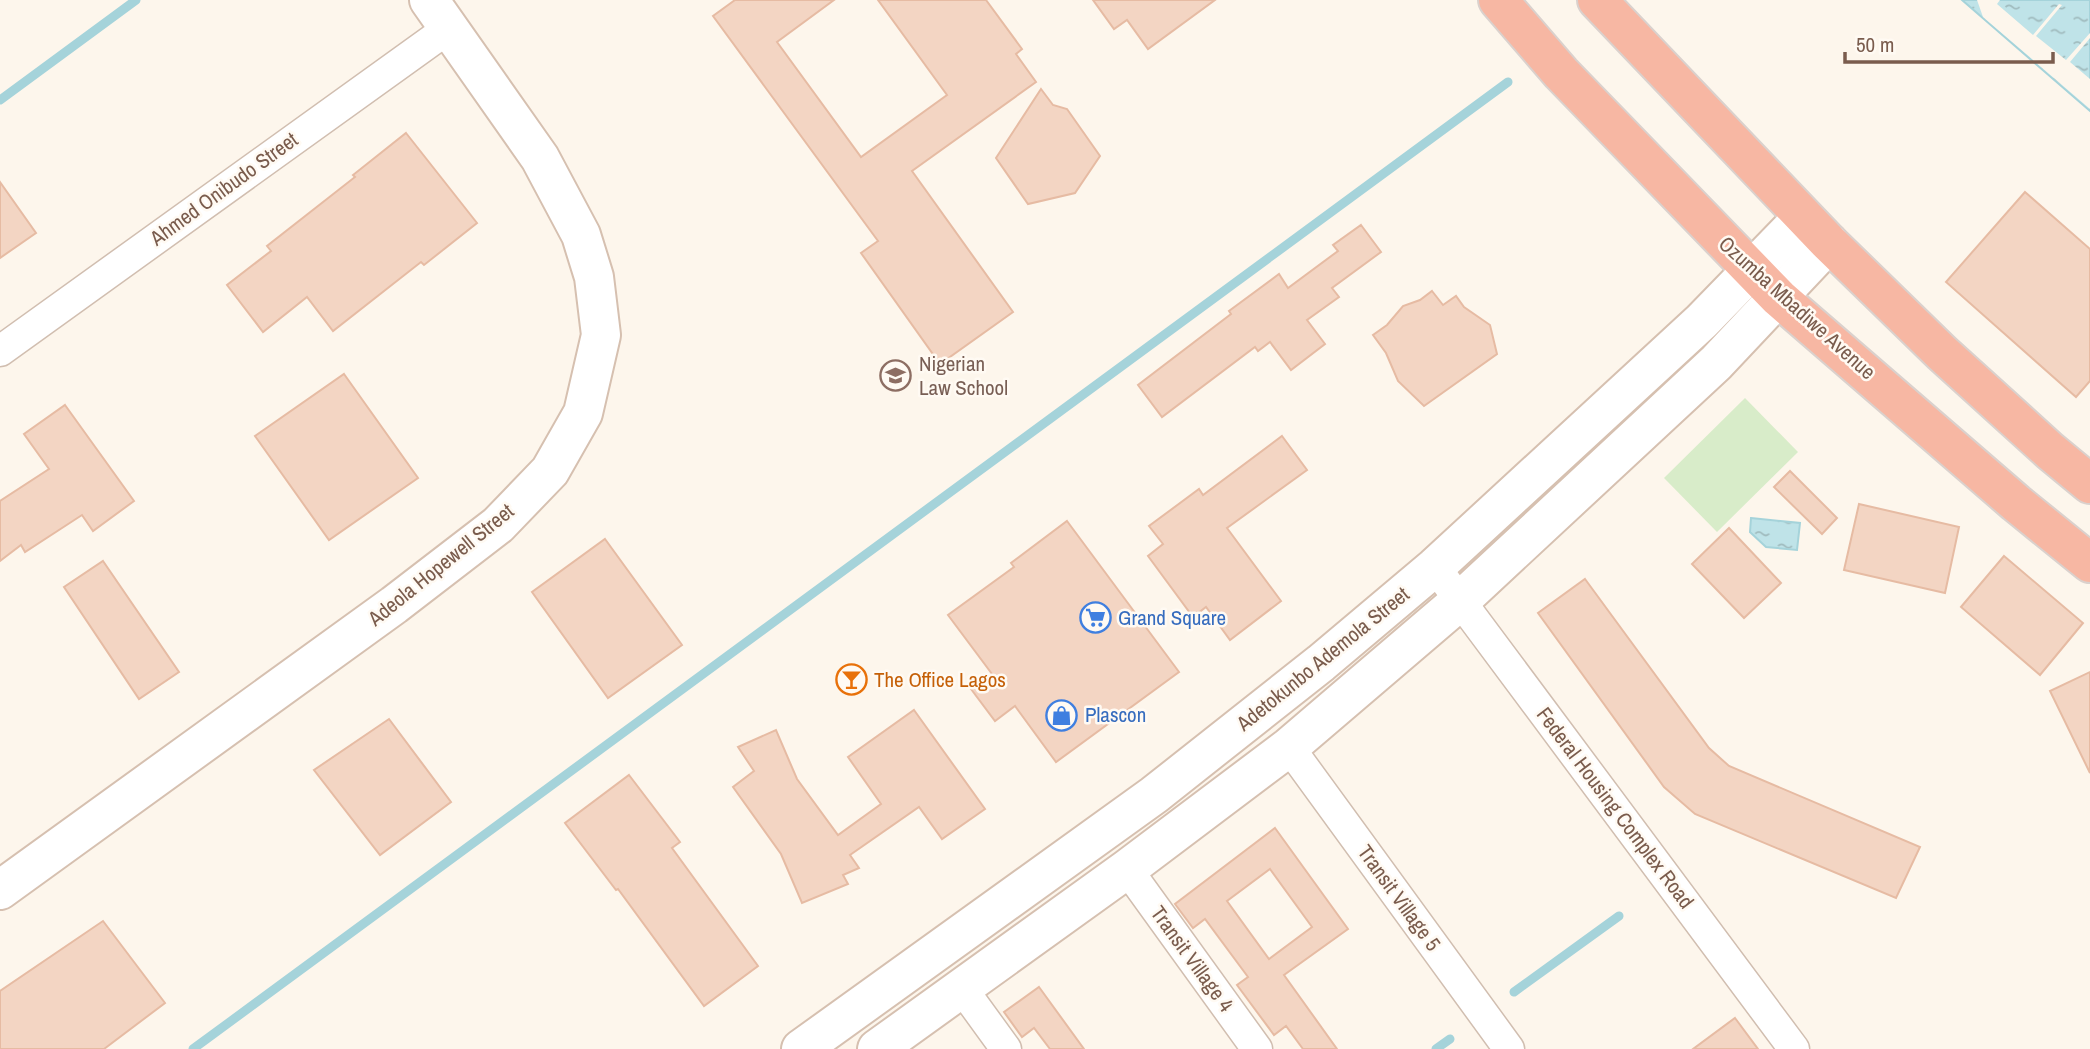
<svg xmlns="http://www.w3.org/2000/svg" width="2090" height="1049" viewBox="0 0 2090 1049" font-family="'Archivo Narrow',sans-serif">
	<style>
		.pitch { fill: #d8ecc9 }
		.water { fill: url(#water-ripples); stroke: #a5d3da; stroke-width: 2 }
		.pier { fill: #fdf6ec }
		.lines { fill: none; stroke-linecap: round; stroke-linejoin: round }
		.stream { stroke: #a5d3da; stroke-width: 9 }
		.building { fill: #f3d5c3; stroke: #e6bba3; stroke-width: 2; fill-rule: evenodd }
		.street-casing { stroke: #d1beb0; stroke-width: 33 }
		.secondary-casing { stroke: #d6c0b0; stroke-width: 42 }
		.highway-casing { stroke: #dad1cd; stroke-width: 42 }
		.street { stroke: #fff; stroke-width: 30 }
		.secondary { stroke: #fff; stroke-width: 38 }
		.highway { stroke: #f7b7a3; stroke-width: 38 }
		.labels { text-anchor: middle; stroke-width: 5; stroke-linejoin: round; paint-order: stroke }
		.street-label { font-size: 21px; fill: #7a5c4d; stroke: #fffaf3 }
		.education-label { font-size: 21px; fill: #785e54; stroke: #fffaf3; text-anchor: start }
		.shop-label { font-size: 21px; fill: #366cbe; stroke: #fffaf3; text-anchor: start }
		.food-label { font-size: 21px; fill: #c56008; stroke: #fffaf3; text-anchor: start }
	</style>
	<defs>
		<pattern id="water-ripples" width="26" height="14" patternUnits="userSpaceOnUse" patternTransform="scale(1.75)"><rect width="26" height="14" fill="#bfe3e8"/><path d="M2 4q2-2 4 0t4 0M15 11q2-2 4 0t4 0" fill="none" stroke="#a0bbbe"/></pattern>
	</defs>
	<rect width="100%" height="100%" fill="#fdf6ec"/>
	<path class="pitch" d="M1745,398L1798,452L1717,532L1664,478Z"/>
	<g class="water">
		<path d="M1962,0H2090V111Z"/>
		<path d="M1751,518L1800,523L1797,550L1766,547L1750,532Z"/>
	</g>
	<path class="pier" d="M1977,0H2000L1997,4L2033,35L2059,4L2062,5L2036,36L2066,60L2090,33V38L2070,62L2090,79V109L1983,17Z"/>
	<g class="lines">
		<g class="stream">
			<path d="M0,100L136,0"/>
			<path d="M1514,992L1619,916"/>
			<path d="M193,1049L1508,82"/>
			<path d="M1436,1049L1450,1039"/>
		</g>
	</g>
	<g class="building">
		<path d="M735,0H834L777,42L861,157L947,95L878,0H986L1022,49L1016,54L1036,82L912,171L1013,312L940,364L861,253L878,241L713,16Z"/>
		<path d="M1093,0H1215L1148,49L1127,20L1114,29Z"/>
		<path d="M1041,89L1053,105L1067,109L1100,156L1075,193L1028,204L996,158Z"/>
		<path d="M406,133L477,223L424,265L421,262L333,331L307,297L263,332L227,285L271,251L267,246L355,177L353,175Z"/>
		<path d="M0,182L36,233L0,258Z"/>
		<path d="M2025,192L2090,249V381L2076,397L1946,282Z"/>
		<path d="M1361,225L1381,252L1332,288L1339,297L1307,320L1325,344L1291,370L1270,342L1258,351L1255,347L1162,417L1138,385L1231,314L1229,311L1279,274L1288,288L1338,251L1333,245Z"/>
		<path d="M1432,291L1443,305L1456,296L1464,307L1490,325L1497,354L1424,406L1398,381L1386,353L1373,335L1387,325L1403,306L1420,300Z"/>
		<path d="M344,374L418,478L329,540L255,436Z"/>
		<path d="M65,405L134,501L93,531L82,515L25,552L21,545L0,561V501L49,469L24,434Z"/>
		<path d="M1282,436L1307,470L1227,528L1281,601L1230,640L1206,607L1193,617L1148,556L1163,544L1149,526L1199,489L1203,495Z"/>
		<path d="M1790,471L1837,518L1822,534L1774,487Z"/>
		<path d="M1859,504L1959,527L1945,593L1844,570Z"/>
		<path d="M1067,521L1179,672L1056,762L1015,706L995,721L971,689L992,674L948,615L1014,567L1011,563Z"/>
		<path d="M1729,528L1781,583L1744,618L1692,564Z"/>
		<path d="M605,539L682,645L608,698L532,592Z"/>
		<path d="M2004,556L2083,623L2040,675L1961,607Z"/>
		<path d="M103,561L179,672L139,699L64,587Z"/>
		<path d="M1585,579L1709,748L1729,766L1920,847L1896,898L1695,814L1664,787L1538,613Z"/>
		<path d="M2090,672V773L2050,691Z"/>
		<path d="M914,710L985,809L942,839L919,807L850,855L859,868L843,875L848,884L802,903L781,854L733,787L754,771L738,747L776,730L797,779L838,835L881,804L848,757Z"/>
		<path d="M389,719L451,802L380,855L314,770Z"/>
		<path d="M629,775L680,842L672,848L758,966L704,1006L618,889L616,890L565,823Z"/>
		<path d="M1275,828L1348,929L1284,975L1337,1049H1303L1286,1026L1274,1035L1237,985L1248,977L1205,919L1193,928L1175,904ZM1270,869L1312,927L1269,959L1227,901Z"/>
		<path d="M103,921L165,1003L104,1049H0V991Z"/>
		<path d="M1039,987L1084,1049H1050L1034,1028L1022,1037L1004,1012Z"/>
		<path d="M1735,1018L1758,1049H1693Z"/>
	</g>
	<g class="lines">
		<defs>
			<g id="street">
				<path d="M0,351L449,28"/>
				<path d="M1435,567L1794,1049"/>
				<path d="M1289,747L1509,1049"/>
				<path d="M1127,869L1257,1049"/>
				<path d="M961,987L1006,1049"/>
			</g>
			<g id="secondary">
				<path d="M0,890L394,605L498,525L550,471L583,413L601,335L594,277L581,235L540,158L429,0"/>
				<path d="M801,1049L1154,795L1321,663L1435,567L1702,321L1803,217"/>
				<path d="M877,1049L1127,869L1289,747L1461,600L1716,363L1829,243"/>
			</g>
			<g id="highway">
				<path d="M1498,0L1561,73L1779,298L2016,503L2090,563"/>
				<path d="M1597,0L1829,243L1942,353L2050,451L2090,484"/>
			</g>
		</defs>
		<use href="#street" class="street-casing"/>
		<use href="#secondary" class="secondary-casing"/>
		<use href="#highway" class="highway-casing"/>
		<use href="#street" class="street"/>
		<use href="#secondary" class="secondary"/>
		<use href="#highway" class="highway"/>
	</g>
	<defs>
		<symbol id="university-ring" viewBox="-11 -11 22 22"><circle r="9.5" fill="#fffaf3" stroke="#8d6e63" stroke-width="1.5"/><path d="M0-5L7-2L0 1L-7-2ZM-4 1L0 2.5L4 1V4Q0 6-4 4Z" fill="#8d6e63"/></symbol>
		<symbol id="supermarket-ring" viewBox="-11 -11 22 22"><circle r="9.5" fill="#fffaf3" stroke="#3f7fe0" stroke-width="1.5"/><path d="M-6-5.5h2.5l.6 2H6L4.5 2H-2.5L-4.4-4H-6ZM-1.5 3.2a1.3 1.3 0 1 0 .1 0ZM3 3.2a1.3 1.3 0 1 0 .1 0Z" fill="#3f7fe0"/></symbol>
		<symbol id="bar-ring" viewBox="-11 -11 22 22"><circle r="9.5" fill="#fffaf3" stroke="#e8710a" stroke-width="1.5"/><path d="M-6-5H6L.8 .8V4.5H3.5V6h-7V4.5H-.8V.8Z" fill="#e8710a"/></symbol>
		<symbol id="shop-ring" viewBox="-11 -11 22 22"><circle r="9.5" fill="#fffaf3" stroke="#3f7fe0" stroke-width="1.5"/><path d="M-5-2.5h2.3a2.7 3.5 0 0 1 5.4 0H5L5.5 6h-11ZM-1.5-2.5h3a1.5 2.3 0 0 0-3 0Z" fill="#3f7fe0"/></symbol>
	</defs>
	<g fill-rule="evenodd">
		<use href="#university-ring" x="878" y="358" width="35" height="35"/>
		<use href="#supermarket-ring" x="1078" y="600" width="35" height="35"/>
		<use href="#bar-ring" x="834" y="662" width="35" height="35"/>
		<use href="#shop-ring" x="1044" y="698" width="35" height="35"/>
	</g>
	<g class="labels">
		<g class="street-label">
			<text transform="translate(224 189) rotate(-36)" y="7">Ahmed Onibudo Street</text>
			<text transform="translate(1797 308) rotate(42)" y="7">Ozumba Mbadiwe Avenue</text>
			<text transform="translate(441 565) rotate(-39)" y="7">Adeola Hopewell Street</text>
			<text transform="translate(1323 659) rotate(-39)" y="7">Adetokunbo Ademola Street</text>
			<text transform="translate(1615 808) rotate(53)" y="7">Federal Housing Complex Road</text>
			<text transform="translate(1399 898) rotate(54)" y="7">Transit Village 5</text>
			<text transform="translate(1192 959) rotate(54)" y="7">Transit Village 4</text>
		</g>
		<g class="education-label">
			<text x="919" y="371">Nigerian<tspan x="919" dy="24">Law School</tspan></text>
		</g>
		<g class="shop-label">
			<text x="1118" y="625">Grand Square</text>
			<text x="1085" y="722">Plascon</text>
		</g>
		<g class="food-label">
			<text x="874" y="687">The Office Lagos</text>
		</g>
	</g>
	<path d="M1845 52v10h208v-10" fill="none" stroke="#7a5c4d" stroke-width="3.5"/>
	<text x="1856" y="52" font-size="21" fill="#7a5c4d" stroke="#fffaf3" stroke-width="5" paint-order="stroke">50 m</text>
</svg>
